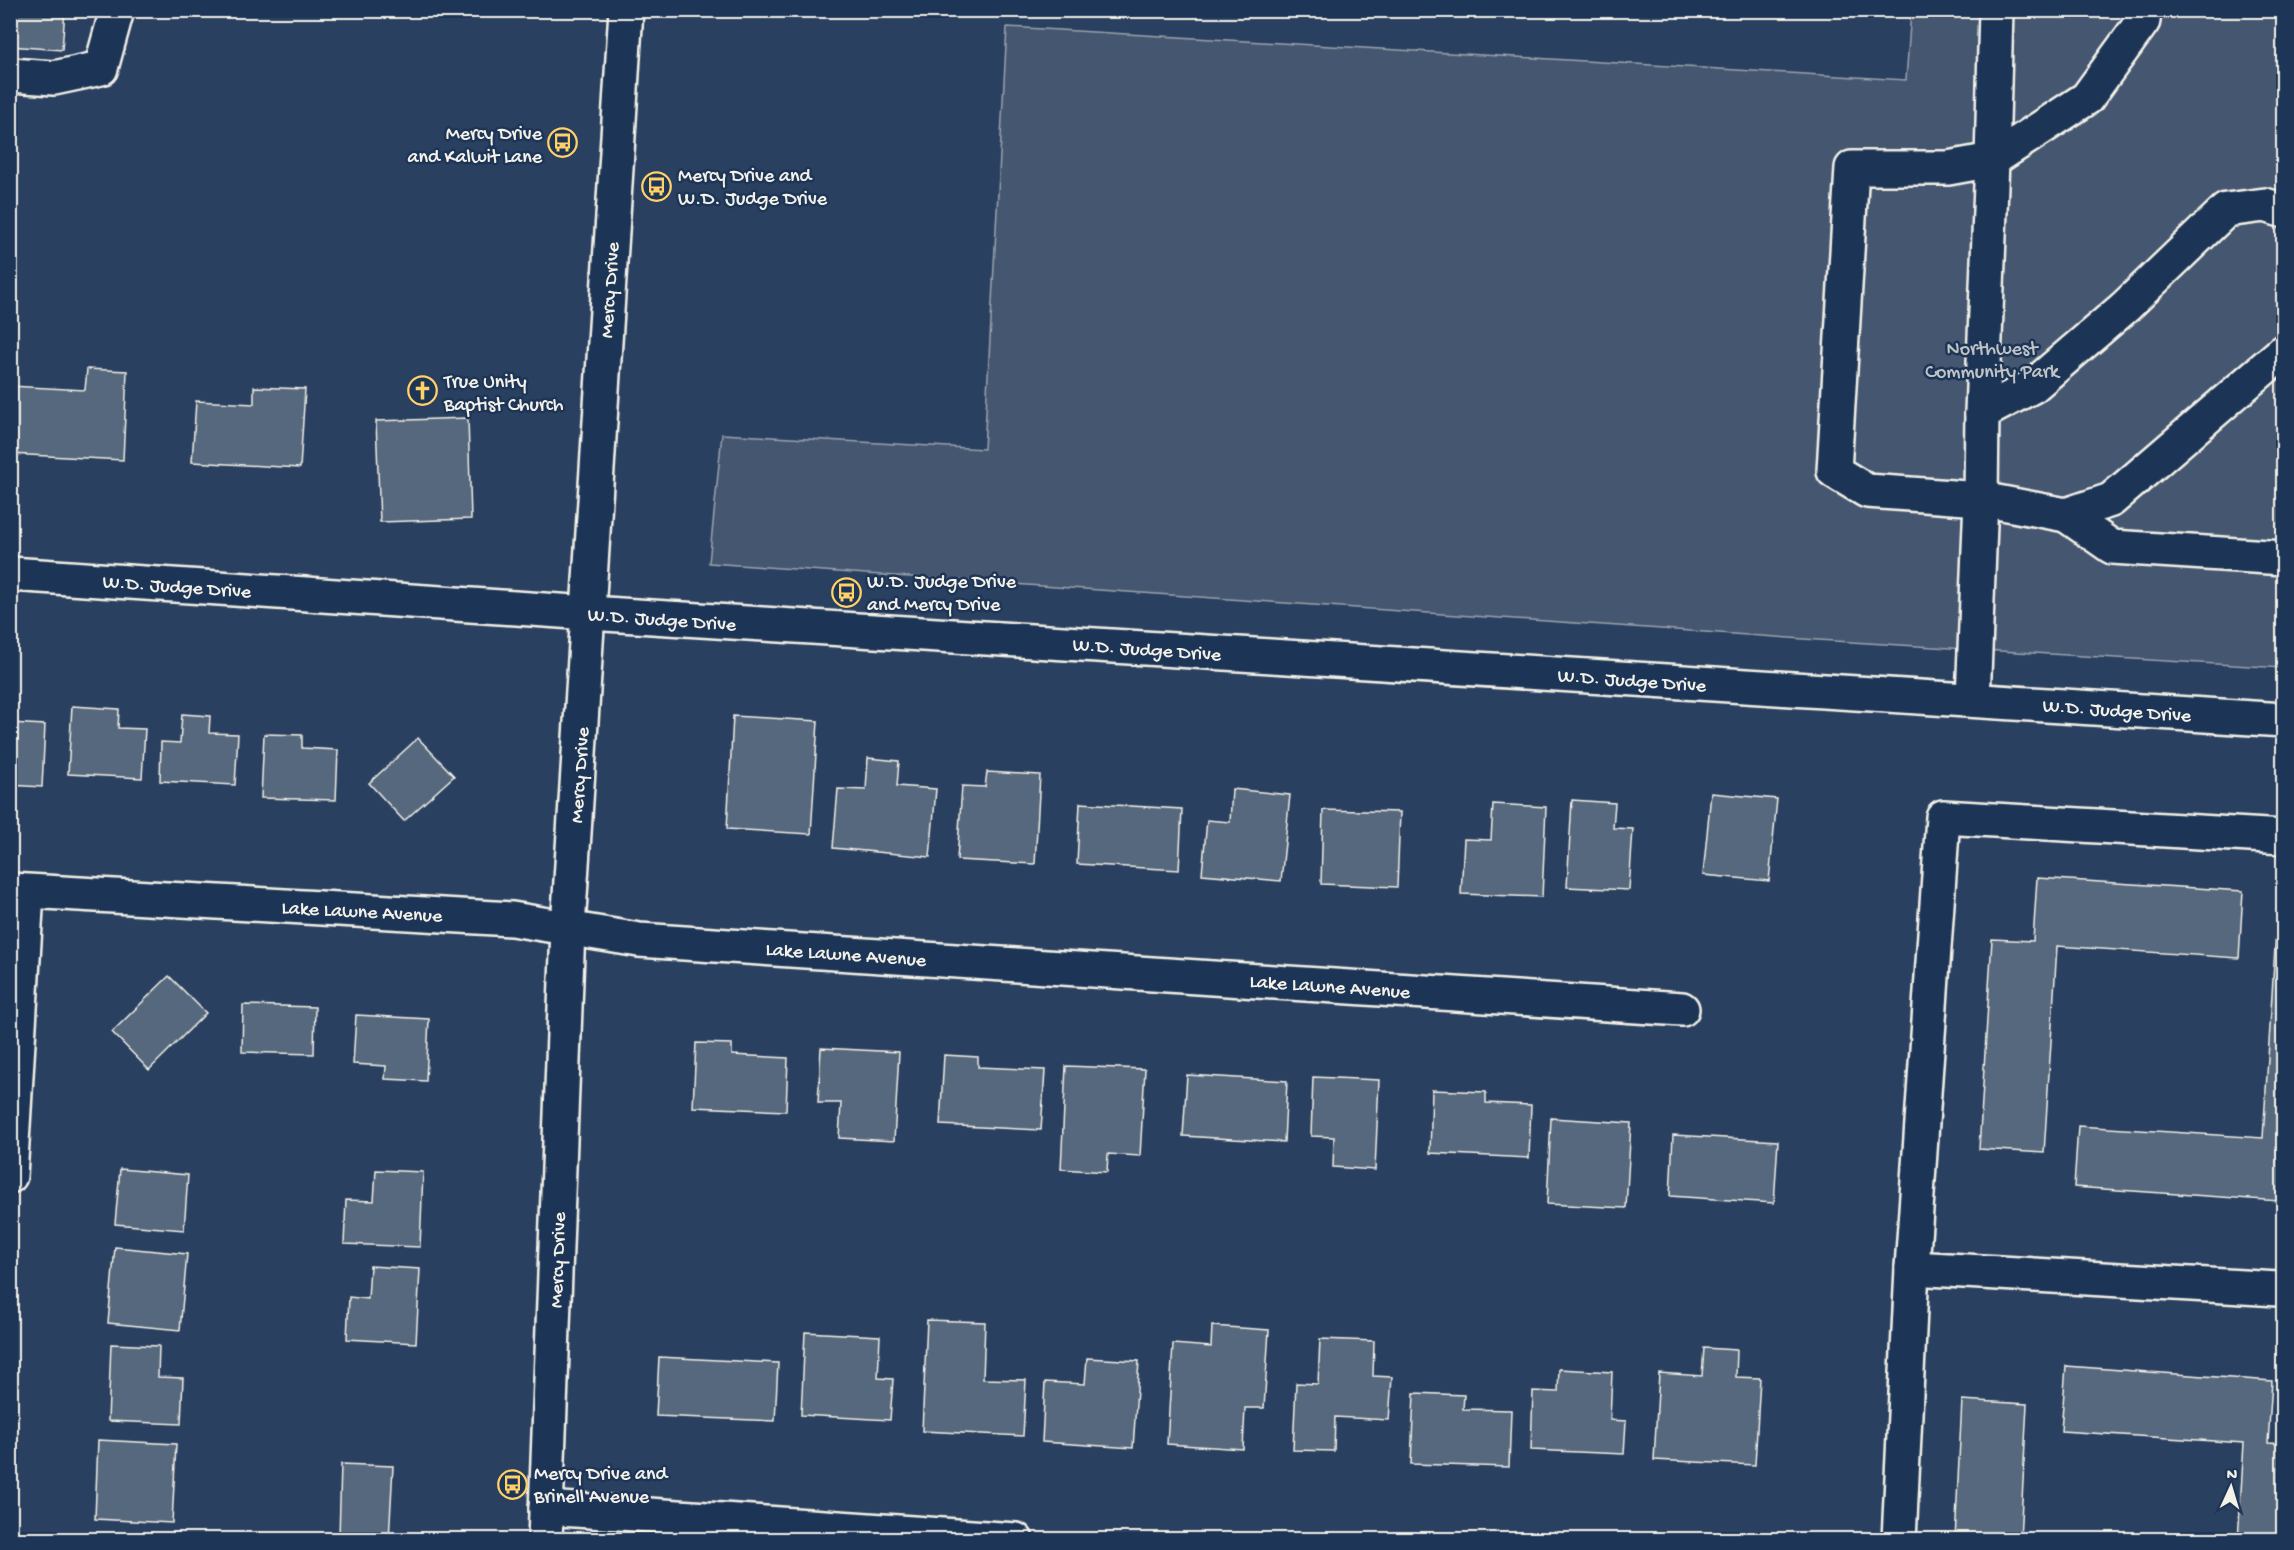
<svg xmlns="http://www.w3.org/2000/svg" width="2294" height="1550" viewBox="0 0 2294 1550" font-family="'Gochi Hand',sans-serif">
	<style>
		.green { fill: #445771; stroke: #9ca4ac; stroke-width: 1.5 }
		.building { fill: #56677d; stroke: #f4f1e8; stroke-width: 1.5 }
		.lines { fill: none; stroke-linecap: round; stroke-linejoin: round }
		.minor-casing { stroke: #f4f1e8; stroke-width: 38 }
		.minor { stroke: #1d3557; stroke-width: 33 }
		.labels { text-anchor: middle; stroke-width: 5; stroke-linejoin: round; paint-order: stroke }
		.poi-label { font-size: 20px; fill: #f4f1e8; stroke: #1d3557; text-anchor: start }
		.street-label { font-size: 20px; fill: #f4f1e8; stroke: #1d3557 }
		.park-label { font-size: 20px; fill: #bfc3c4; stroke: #1d3557 }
	</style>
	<rect width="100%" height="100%" fill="#2a4060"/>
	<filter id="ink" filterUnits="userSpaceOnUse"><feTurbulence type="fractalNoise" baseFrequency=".0167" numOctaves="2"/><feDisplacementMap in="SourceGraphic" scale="12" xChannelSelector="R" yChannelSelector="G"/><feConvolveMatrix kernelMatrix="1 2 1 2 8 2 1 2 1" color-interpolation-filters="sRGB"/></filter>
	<g filter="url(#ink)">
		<path class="green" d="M1911,11H2283V668L1818,640L709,563L722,434L984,449L1007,27L1906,80Z"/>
		<g class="building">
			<path d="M10,10H65L62,50L10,46Z"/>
			<path d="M87,369L127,371L123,460L10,454V386L85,390Z"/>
			<path d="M254,387L305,389L300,468L192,462L196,401L254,404Z"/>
			<path d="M468,418L471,519L380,522L376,421Z"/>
			<path d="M72,706L119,709L118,728L145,729L142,778L68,774Z"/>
			<path d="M182,714L210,716L209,733L238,734L235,785L160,781L161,742L180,743Z"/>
			<path d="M733,716L818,721L811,834L727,829Z"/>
			<path d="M10,723L45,725L42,787L10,785Z"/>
			<path d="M264,734L302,735V748L338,750L336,800L261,798Z"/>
			<path d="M418,738L454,776L404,821L369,783Z"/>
			<path d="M868,758L899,761L897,786L936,789L930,857L833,848L838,789L866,790Z"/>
			<path d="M987,772L1040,775L1035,864L957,860L962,786L985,787Z"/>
			<path d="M1232,789L1290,795L1281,881L1202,874L1207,820L1230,822Z"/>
			<path d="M1711,793L1777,799L1769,881L1703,875Z"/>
			<path d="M1572,800L1615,803L1613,828L1633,829L1629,890L1567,887Z"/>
			<path d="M1080,803L1182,809L1179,870L1077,864Z"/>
			<path d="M1493,804L1546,807L1542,897L1461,894L1464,839L1491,840Z"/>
			<path d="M1323,810L1400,812L1397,887L1321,884Z"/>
			<path d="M2037,878L2243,891L2239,958L2057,946L2044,1153L1979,1149L1992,939L2033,941Z"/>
			<path d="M2276,931L2284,932V1141L2280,1201L2074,1187L2078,1126L2263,1138Z"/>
			<path d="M169,976L206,1013L149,1070L112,1032Z"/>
			<path d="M243,1005L315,1007L314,1054L242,1052Z"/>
			<path d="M356,1015L429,1019L426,1081L385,1079L386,1066L353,1064Z"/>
			<path d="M696,1043L732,1044V1055L788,1058L786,1111L693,1107Z"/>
			<path d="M821,1048L899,1052L894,1141L839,1138L841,1103H818Z"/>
			<path d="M944,1055L978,1057V1067L1045,1070L1041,1130L940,1125Z"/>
			<path d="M1066,1066L1145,1069L1140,1156L1108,1154L1107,1172L1061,1169Z"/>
			<path d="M1187,1075L1287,1081L1284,1142L1183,1136Z"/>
			<path d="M1313,1077L1379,1080L1375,1170L1333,1167L1334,1137L1311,1136Z"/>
			<path d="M1432,1090L1486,1092V1103L1531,1105L1529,1158L1430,1153Z"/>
			<path d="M1551,1118L1631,1123L1626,1208L1547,1204Z"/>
			<path d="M1673,1135L1778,1141L1774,1203L1670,1196Z"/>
			<path d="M120,1169L188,1175L184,1230L115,1224Z"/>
			<path d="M376,1170L423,1172L420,1247L344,1244L346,1200L374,1201Z"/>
			<path d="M115,1247L187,1254L180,1330L108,1323Z"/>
			<path d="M370,1266L420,1269L416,1343L347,1339L349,1297L368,1299Z"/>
			<path d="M927,1320L985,1322L983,1379L1026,1380L1023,1436L922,1431Z"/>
			<path d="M1212,1326L1269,1330L1264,1408H1245L1243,1449L1167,1444L1173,1344L1211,1347Z"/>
			<path d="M805,1332L880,1336L878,1378L893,1379L890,1420L801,1415Z"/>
			<path d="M1320,1339L1374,1341L1373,1376L1392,1377L1389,1420L1335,1417L1334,1451L1293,1450L1296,1383L1318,1384Z"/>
			<path d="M111,1344L159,1346L158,1377L183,1378L181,1424L108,1421Z"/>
			<path d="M1704,1348L1737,1350L1736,1377L1760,1378L1755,1465L1654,1460L1659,1373L1702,1376Z"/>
			<path d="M659,1357L778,1363L775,1421L656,1416Z"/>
			<path d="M1087,1358L1139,1361L1133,1448L1042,1442L1045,1382L1085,1384Z"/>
			<path d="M2066,1366L2272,1381L2268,1443L2284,1444V1540H2238L2244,1443L2061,1431Z"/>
			<path d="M1559,1369L1612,1372L1610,1420L1626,1421L1624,1454L1531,1450L1533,1391L1558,1392Z"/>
			<path d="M1414,1393L1464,1395L1463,1409L1511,1410L1509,1467L1411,1464Z"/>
			<path d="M1962,1400L2027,1404L2020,1540H1955Z"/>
			<path d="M98,1440L176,1444L172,1523L95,1519Z"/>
			<path d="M341,1464L393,1466L389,1540L339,1538Z"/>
			<path d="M94,1534L146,1540H93Z"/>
		</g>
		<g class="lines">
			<defs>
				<g id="minor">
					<path d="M1996,10L1992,160L2087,98L2143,21L2144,10"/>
					<path d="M10,75L54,78L101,68L117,10"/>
					<path d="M1992,160L1982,413L1981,499L1867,491L1834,471L1852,168H1948Z"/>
					<path d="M1982,413L2033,386L2125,307L2226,210L2265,205L2284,211"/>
					<path d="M2066,515L2112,547L2284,558"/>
					<path d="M10,574L589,613L2284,720"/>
					<path d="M1973,700L1981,499L2066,515L2111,500L2284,351"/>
					<path d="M10,890L512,919L639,940L1682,1009"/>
					<path d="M10,1176L27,892"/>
					<path d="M1912,1268L2278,1289"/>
					<path d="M546,1508L1016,1540"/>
					<path d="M545,1540L568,928L626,10"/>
					<path d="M1899,1540L1912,1268L1943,817L2284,837"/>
				</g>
			</defs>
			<use href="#minor" class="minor-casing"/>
			<use href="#minor" class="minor"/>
		</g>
	</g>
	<defs>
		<symbol id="bus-ring" viewBox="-11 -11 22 22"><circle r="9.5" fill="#1d3557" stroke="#ffd166" stroke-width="1.5"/><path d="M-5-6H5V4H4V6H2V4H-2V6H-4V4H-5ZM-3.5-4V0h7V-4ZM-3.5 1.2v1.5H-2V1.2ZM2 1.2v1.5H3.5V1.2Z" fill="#ffd166"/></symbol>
		<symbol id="church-ring" viewBox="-11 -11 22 22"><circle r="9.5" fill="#1d3557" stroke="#ffd166" stroke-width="1.5"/><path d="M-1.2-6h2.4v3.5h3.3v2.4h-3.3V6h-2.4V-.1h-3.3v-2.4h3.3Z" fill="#ffd166"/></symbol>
	</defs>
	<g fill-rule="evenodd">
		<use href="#bus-ring" x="546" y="126" width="33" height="33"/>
		<use href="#bus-ring" x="640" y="170" width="33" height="33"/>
		<use href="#church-ring" x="406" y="374" width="33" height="33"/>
		<use href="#bus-ring" x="830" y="576" width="33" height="33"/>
		<use href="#bus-ring" x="496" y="1468" width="33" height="33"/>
	</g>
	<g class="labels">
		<g class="poi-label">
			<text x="542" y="139" text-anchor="end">Mercy Drive<tspan x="542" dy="23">and Kalwit Lane</tspan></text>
			<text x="678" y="181">Mercy Drive and<tspan x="678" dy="23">W.D. Judge Drive</tspan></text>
			<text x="444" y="387">True Unity<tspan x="444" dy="23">Baptist Church</tspan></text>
			<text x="867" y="587">W.D. Judge Drive<tspan x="867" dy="23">and Mercy Drive</tspan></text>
			<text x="534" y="1479">Mercy Drive and<tspan x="534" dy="23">Brinell Avenue</tspan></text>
		</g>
		<g class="street-label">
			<text transform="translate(608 290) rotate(-86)" y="7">Mercy Drive</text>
			<text transform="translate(177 585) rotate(4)" y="7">W.D. Judge Drive</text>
			<text transform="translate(662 618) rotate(4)" y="7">W.D. Judge Drive</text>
			<text transform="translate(1147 648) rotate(4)" y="7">W.D. Judge Drive</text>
			<text transform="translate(1632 679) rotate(4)" y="7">W.D. Judge Drive</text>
			<text transform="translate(2117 709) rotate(4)" y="7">W.D. Judge Drive</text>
			<text transform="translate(578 775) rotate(-86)" y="7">Mercy Drive</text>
			<text transform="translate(362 910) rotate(3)" y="7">Lake Lawne Avenue</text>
			<text transform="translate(846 953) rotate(4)" y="7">Lake Lawne Avenue</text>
			<text transform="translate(1330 985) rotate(4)" y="7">Lake Lawne Avenue</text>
			<text transform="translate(556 1260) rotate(-88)" y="7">Mercy Drive</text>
		</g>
		<g class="park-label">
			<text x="1992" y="354">Northwest<tspan x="1992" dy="23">Community Park</tspan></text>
		</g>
	</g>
	<rect width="2294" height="1550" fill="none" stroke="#1d3557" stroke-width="36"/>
	<rect x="18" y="18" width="2258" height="1514" fill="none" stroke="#f4f1e8" stroke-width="2" filter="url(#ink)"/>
	<g transform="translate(2231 1487) rotate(4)" stroke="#1d3557" stroke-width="4.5" paint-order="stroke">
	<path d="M0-4.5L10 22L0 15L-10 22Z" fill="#f4f1e8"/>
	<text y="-9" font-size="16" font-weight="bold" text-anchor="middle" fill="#f4f1e8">N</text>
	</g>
</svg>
